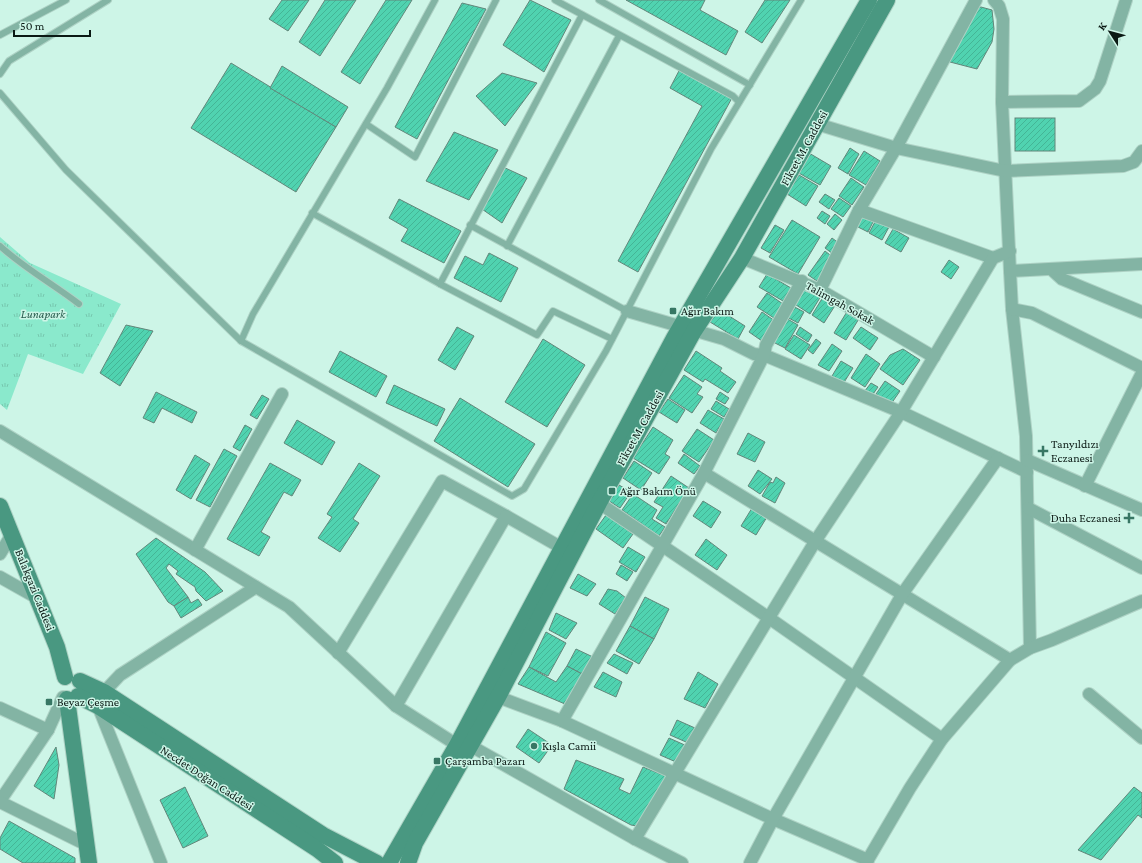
<svg xmlns="http://www.w3.org/2000/svg" width="1142" height="863" viewBox="0 0 1142 863" font-family="'Crimson Pro',serif">
	<style>
		.grass { fill: url(#grass-tufts) }
		.building { fill: url(#building-hatch); stroke: #62867a }
		.lines { fill: none; stroke-linecap: round; stroke-linejoin: round }
		.lane-casing { stroke: #aed2c5; stroke-width: 8 }
		.street-casing { stroke: #aed2c5; stroke-width: 14 }
		.secondary-casing { stroke: #aed2c5; stroke-width: 18 }
		.lane { stroke: #83b4a4; stroke-width: 6 }
		.street { stroke: #83b4a4; stroke-width: 12 }
		.secondary { stroke: #499881; stroke-width: 16 }
		.poi-dot { fill: #377764; stroke: #cdf5e7; stroke-width: 1.5 }
		.labels { text-anchor: middle; stroke-width: 3; stroke-linejoin: round; paint-order: stroke }
		.street-label { font-size: 12px; fill: #0a1914; stroke: #cdf5e7 }
		.poi-label { font-size: 12px; fill: #0a1914; stroke: #cdf5e7; text-anchor: start }
		.park-label { font-size: 12px; font-style: italic; fill: #285d4e; stroke: #cdf5e7 }
	</style>
	<defs>
		<pattern id="grass-tufts" width="24" height="20" patternUnits="userSpaceOnUse"><rect width="24" height="20" fill="#8ae9cc"/><path d="M3 7l-1-3M5 7V3M7 7l1-3M15 17l-1-3M17 17v-4M19 17l1-3" fill="none" stroke="#76c7ae"/></pattern>
		<pattern id="building-hatch" width="6" height="6" patternUnits="userSpaceOnUse"><rect width="6" height="6" fill="#50d3b0"/><path d="M-1 1l2-2M0 6l6-6M5 7l2-2" fill="none" stroke="#44b596"/></pattern>
	</defs>
	<rect width="100%" height="100%" fill="#cdf5e7"/>
	<path class="grass" d="M0,237L30,263L121,304L83,374L28,354L7,410L0,404Z"/>
	<g class="building">
		<path d="M282,0H309L288,31L269,19Z"/>
		<path d="M325,0H356L320,56L299,42Z"/>
		<path d="M386,0H412L360,84L341,72Z"/>
		<path d="M530,0L571,20L544,72L503,45Z"/>
		<path d="M626,0H705L700,10L738,31L726,55Z"/>
		<path d="M765,0H790L762,43L745,32Z"/>
		<path d="M462,3L486,9L417,139L395,127Z"/>
		<path d="M981,7L992,10L994,29L992,42L977,69L950,62L964,29L977,8Z"/>
		<path d="M231,63L336,127L296,192L191,128Z"/>
		<path d="M282,66L348,107L336,127L270,88Z"/>
		<path d="M681,67L733,96L638,272L618,261L702,106L670,88Z"/>
		<path d="M502,73L537,83L505,126L476,96Z"/>
		<rect x="1015" y="118" width="40" height="33"/>
		<path d="M454,132L498,150L469,200L426,181Z"/>
		<path d="M850,148L859,154L848,174L838,168Z"/>
		<path d="M864,151L880,161L866,185L849,175Z"/>
		<path d="M809,153L831,166L820,185L797,172Z"/>
		<path d="M501,166L527,178L502,223L479,207Z"/>
		<path d="M799,175L818,186L806,206L787,194Z"/>
		<path d="M851,178L864,187L852,205L839,196Z"/>
		<path d="M825,194L835,200L829,209L819,202Z"/>
		<path d="M839,198L851,206L843,217L831,209Z"/>
		<path d="M399,199L461,231L444,263L401,241L408,229L389,218Z"/>
		<path d="M822,211L830,216L825,224L817,218Z"/>
		<path d="M863,213L874,220L868,232L856,226Z"/>
		<path d="M835,214L842,220L834,230L827,224Z"/>
		<path d="M792,220L820,237L798,274L769,257Z"/>
		<path d="M876,220L889,227L882,240L869,233Z"/>
		<path d="M775,225L784,230L770,253L761,248Z"/>
		<path d="M893,229L909,238L901,252L885,243Z"/>
		<path d="M832,238L840,244L833,254L825,248Z"/>
		<path d="M825,251L834,258L817,281L808,275Z"/>
		<path d="M489,253L518,268L501,302L454,278L465,256L483,265Z"/>
		<path d="M949,260L959,267L951,279L941,272Z"/>
		<path d="M767,274L791,288L783,301L759,287Z"/>
		<path d="M804,286L821,296L810,314L793,303Z"/>
		<path d="M767,293L783,304L774,318L757,307Z"/>
		<path d="M823,297L836,304L824,323L812,315Z"/>
		<path d="M791,305L804,312L798,323L785,316Z"/>
		<path d="M718,309L745,326L738,339L710,322Z"/>
		<path d="M848,310L860,317L846,340L834,333Z"/>
		<path d="M762,312L775,321L762,341L749,332Z"/>
		<path d="M784,317L798,325L785,348L771,341Z"/>
		<path d="M126,325L153,331L120,386L100,373Z"/>
		<path d="M457,327L474,336L455,370L438,360Z"/>
		<path d="M800,327L812,335L808,342L796,334Z"/>
		<path d="M861,327L878,338L870,350L853,338Z"/>
		<path d="M794,335L810,345L801,359L785,349Z"/>
		<path d="M543,339L585,365L547,427L505,402Z"/>
		<path d="M816,339L821,343L813,354L808,350Z"/>
		<path d="M832,344L842,351L829,371L818,365Z"/>
		<path d="M903,349L920,360L903,385L880,369L890,355Z"/>
		<path d="M340,351L387,376L376,397L329,372Z"/>
		<path d="M696,351L722,368L720,371L736,382L728,393L705,379L703,382L684,370Z"/>
		<path d="M866,354L880,364L865,387L851,378Z"/>
		<path d="M841,361L853,368L843,384L832,376Z"/>
		<path d="M684,375L702,387L697,394L703,397L692,413L669,398Z"/>
		<path d="M885,381L900,391L891,404L876,394Z"/>
		<path d="M871,383L878,387L871,397L864,392Z"/>
		<path d="M394,385L445,409L437,426L386,403Z"/>
		<path d="M156,392L197,412L192,423L162,408L154,423L143,418Z"/>
		<path d="M720,392L729,398L725,404L716,399Z"/>
		<path d="M262,395L269,399L257,419L250,415Z"/>
		<path d="M460,398L535,444L508,487L434,441Z"/>
		<path d="M668,399L685,410L677,423L659,412Z"/>
		<path d="M716,401L729,409L724,417L711,409Z"/>
		<path d="M708,410L724,419L716,433L700,423Z"/>
		<path d="M297,420L335,442L322,465L284,443Z"/>
		<path d="M245,425L252,429L240,451L233,447Z"/>
		<path d="M653,427L673,440L665,454L670,457L659,474L633,458Z"/>
		<path d="M697,429L714,440L699,462L682,451Z"/>
		<path d="M748,433L765,442L755,462L737,454Z"/>
		<path d="M224,449L237,456L210,507L196,500Z"/>
		<path d="M684,454L700,466L694,474L678,463Z"/>
		<path d="M195,455L210,464L191,499L176,490Z"/>
		<path d="M634,461L652,473L641,490L623,478Z"/>
		<path d="M270,463L301,480L292,496L284,492L261,532L270,537L259,556L227,539Z"/>
		<path d="M359,463L380,476L353,519L359,523L340,552L318,538L332,517L327,514Z"/>
		<path d="M758,470L772,479L760,494L748,486Z"/>
		<path d="M671,476L689,488L666,524L656,518L663,507L654,502Z"/>
		<path d="M776,477L785,483L775,503L762,496L770,482L773,483Z"/>
		<path d="M619,485L631,492L620,508L609,501Z"/>
		<path d="M633,494L657,510L652,519L665,527L659,536L622,510Z"/>
		<path d="M703,501L721,512L711,528L693,516Z"/>
		<path d="M752,508L767,517L756,535L741,526Z"/>
		<path d="M606,515L633,534L623,548L596,529Z"/>
		<path d="M156,538L205,572L223,591L206,601L196,591L195,587L176,574L178,571L169,564L166,568L188,597L174,606L168,602L136,554Z"/>
		<path d="M706,539L727,555L717,570L695,555Z"/>
		<path d="M628,547L645,557L636,572L619,562Z"/>
		<path d="M621,565L633,572L627,581L616,574Z"/>
		<path d="M578,574L596,584L587,596L570,588Z"/>
		<path d="M608,589L617,591L626,598L615,614L599,604Z"/>
		<path d="M188,597L191,603L198,599L202,605L181,618L174,606Z"/>
		<path d="M645,597L669,609L654,639L630,626Z"/>
		<path d="M556,613L577,623L566,639L549,630Z"/>
		<path d="M630,626L654,639L639,664L616,651Z"/>
		<path d="M546,632L566,643L548,676L529,667Z"/>
		<path d="M576,649L593,657L582,674L567,666Z"/>
		<path d="M614,654L633,663L627,674L607,663Z"/>
		<path d="M567,666L582,674L565,704L518,684L529,667L556,682Z"/>
		<path d="M603,672L622,682L616,697L594,687Z"/>
		<path d="M698,672L718,684L705,708L684,699Z"/>
		<path d="M677,720L695,728L686,742L670,735Z"/>
		<path d="M528,729L552,745L539,763L516,747Z"/>
		<path d="M669,738L687,746L676,762L660,755Z"/>
		<path d="M56,747L59,765L54,799L34,786Z"/>
		<path d="M576,760L624,779L619,789L630,794L643,767L668,777L637,826L631,825L564,789Z"/>
		<path d="M185,787L208,836L183,848L160,800Z"/>
		<path d="M1134,787L1142,793V818L1138,815L1101,860L1078,850Z"/>
		<path d="M9,821L75,858V863H23L0,849V838Z"/>
	</g>
	<g class="lines">
		<defs>
			<g id="lane">
				<path d="M555,0L733,96L739,102"/>
				<path d="M599,0L750,85"/>
				<path d="M0,35L66,0"/>
				<path d="M0,74L9,61L108,0"/>
				<path d="M0,93L66,170L241,341L512,496L524,489L606,351L711,149L801,0"/>
				<path d="M366,124L415,157L496,0"/>
				<path d="M312,213L440,284L537,335L553,311L612,339"/>
				<path d="M470,225L627,311"/>
				<path d="M0,246C24,268 53,284 79,304"/>
				<path d="M507,246L619,36"/>
				<path d="M440,284L582,15"/>
				<path d="M241,341L253,314L387,88L435,0"/>
			</g>
			<g id="street">
				<path d="M994,0L999,6L1003,19L1002,102L1010,271L1012,309L1026,436L1030,648"/>
				<path d="M1002,102L1079,101L1095,89L1100,81L1126,0"/>
				<path d="M817,124L896,148L1005,171L1123,166L1134,162L1142,151"/>
				<path d="M859,210L993,258"/>
				<path d="M742,258L820,290L934,357"/>
				<path d="M1051,269L1062,279L1142,312"/>
				<path d="M1010,271L1142,264"/>
				<path d="M820,290L859,210L896,148L976,0"/>
				<path d="M1012,309L1032,313L1142,368"/>
				<path d="M627,311L724,339L754,354L764,355L901,412L1027,472"/>
				<path d="M0,431L289,607L396,706L457,745"/>
				<path d="M1027,460L1142,510"/>
				<path d="M704,473L1010,660"/>
				<path d="M1085,486L1142,373"/>
				<path d="M599,503L769,618L942,739"/>
				<path d="M1028,508L1142,568"/>
				<path d="M195,550L282,394"/>
				<path d="M0,554L12,534"/>
				<path d="M0,577L39,599"/>
				<path d="M338,653L442,481L506,516"/>
				<path d="M1089,694L1142,738"/>
				<path d="M498,697L562,721L704,473L764,355L766,345L802,281"/>
				<path d="M396,706L506,516L562,548"/>
				<path d="M0,708L48,730"/>
				<path d="M562,721L773,819L868,860"/>
				<path d="M471,746L635,839L682,863"/>
				<path d="M0,801L48,730L63,697"/>
				<path d="M0,802L85,844"/>
				<path d="M635,839L816,540L901,412L993,258L1010,251"/>
				<path d="M161,863L98,706L104,692L120,675L256,587"/>
				<path d="M750,863L773,819L903,593L998,458"/>
				<path d="M866,863L910,788L942,739L1010,660L1030,648L1052,640L1142,601"/>
			</g>
			<g id="secondary">
				<path d="M0,506L57,647L65,677"/>
				<path d="M80,681L104,692L323,835L377,863"/>
				<path d="M78,696L98,706L317,849L335,863"/>
				<path d="M67,699L89,863"/>
				<path d="M389,863L457,745L674,338L869,0"/>
				<path d="M408,863L415,843L498,697L599,503L694,331L742,258L887,0"/>
			</g>
		</defs>
		<use href="#lane" class="lane-casing"/>
		<use href="#street" class="street-casing"/>
		<use href="#secondary" class="secondary-casing"/>
		<use href="#lane" class="lane"/>
		<use href="#street" class="street"/>
		<use href="#secondary" class="secondary"/>
	</g>
	<g class="poi-dot">
		<rect x="669" y="307" width="8" height="8" rx="2"/>
		<path d="M1041 445h4v4h4v4h-4v4h-4v-4h-4v-4h4z"/>
		<rect x="608" y="487" width="8" height="8" rx="2"/>
		<path d="M1127 512h4v4h4v4h-4v4h-4v-4h-4v-4h4z"/>
		<rect x="45" y="698" width="8" height="8" rx="2"/>
		<circle cx="534" cy="746" r="4"/>
		<rect x="433" y="757" width="8" height="8" rx="2"/>
	</g>
	<g class="labels">
		<g class="street-label">
			<text transform="translate(804 148) rotate(-61)" y="4">Fikret M. Caddesi</text>
			<text transform="translate(840 303) rotate(29)" y="4">Talimgah Sokak</text>
			<text transform="translate(640 428) rotate(-61)" y="4">Fikret M. Caddesi</text>
			<text transform="translate(35 590) rotate(68)" y="4">Balakgazi Caddesi</text>
			<text transform="translate(207 778) rotate(33)" y="4">Necdet Doğan Caddesi</text>
		</g>
		<g class="poi-label">
			<text x="681" y="315">Ağır Bakım</text>
			<text x="1051" y="448">Tanyıldızı<tspan x="1051" dy="14">Eczanesi</tspan></text>
			<text x="620" y="495">Ağır Bakım Önü</text>
			<text x="1121" y="522" text-anchor="end">Duha Eczanesi</text>
			<text x="57" y="706">Beyaz Çeşme</text>
			<text x="542" y="750">Kışla Camii</text>
			<text x="445" y="765">Çarşamba Pazarı</text>
		</g>
		<g class="park-label">
			<text x="43" y="318">Lunapark</text>
		</g>
	</g>
	<g transform="translate(1110 32) rotate(306)" stroke="#cdf5e7" stroke-width="3" paint-order="stroke">
	<path d="M0-3L7 15L0 10L-7 15Z" fill="#0a1914"/>
	<text y="-6" font-size="11" font-weight="bold" text-anchor="middle" fill="#0a1914">K</text>
	</g>
	<path d="M14 30v6h76v-6" fill="none" stroke="#0a1914" stroke-width="2"/>
	<text x="20" y="30" font-size="12" fill="#0a1914" stroke="#cdf5e7" stroke-width="3" paint-order="stroke">50 m</text>
</svg>
